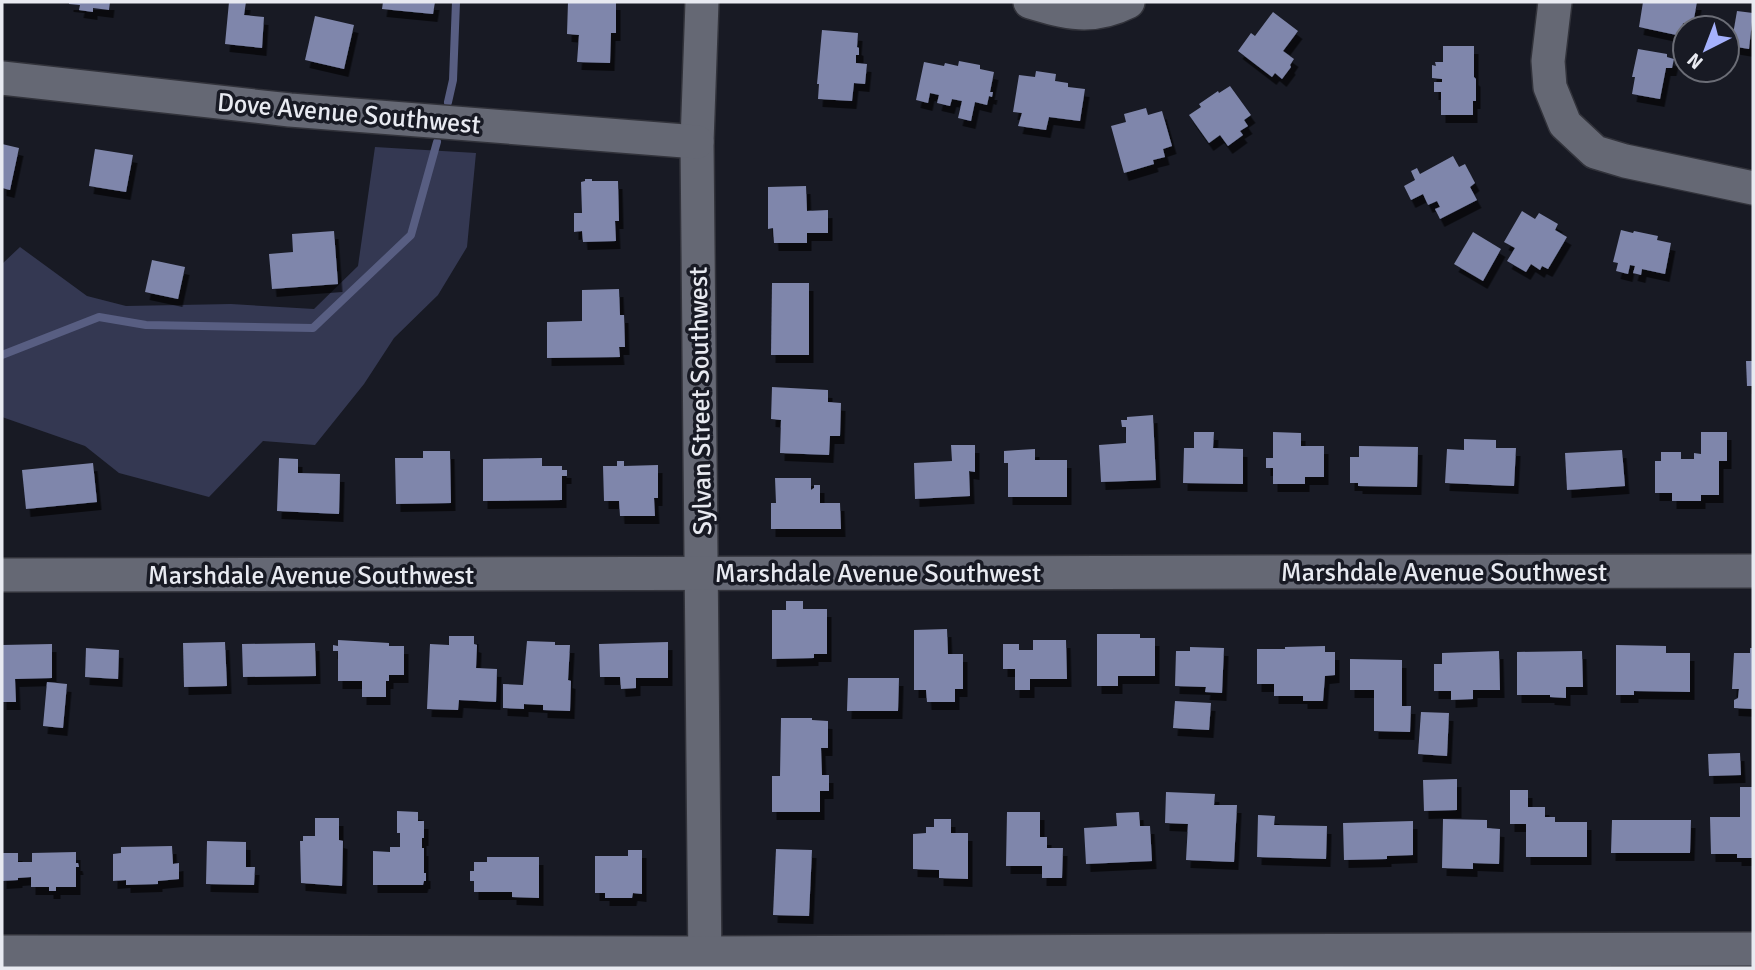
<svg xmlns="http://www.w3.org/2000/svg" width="1755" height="970" viewBox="0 0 1755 970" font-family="Signika,sans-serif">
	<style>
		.green { fill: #343852 }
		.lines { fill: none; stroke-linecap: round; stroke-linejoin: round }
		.stream { stroke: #585e82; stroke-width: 8 }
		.building { fill: #7f86ab; filter: url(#shadow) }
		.minor-casing { stroke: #32333b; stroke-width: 36 }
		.minor { stroke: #656874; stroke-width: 33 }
		.labels { text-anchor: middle; stroke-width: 7; stroke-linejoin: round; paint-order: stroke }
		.street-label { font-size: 26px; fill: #e8eaf1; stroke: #181a24 }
	</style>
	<defs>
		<filter id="shadow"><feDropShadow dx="4.5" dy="8" stdDeviation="0" flood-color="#0009"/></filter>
	</defs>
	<rect width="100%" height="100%" fill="#181a24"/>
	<path class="green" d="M375,147L476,153L467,247L438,295L394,338L364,384L315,445L263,441L209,497L119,473L85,446L2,417V264L20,247L87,296L126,306L231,304L314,309L358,266Z"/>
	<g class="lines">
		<g class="stream">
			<path d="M448,102L453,80L456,2"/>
			<path d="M2,355L99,317L146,325L313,328L411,235L437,142"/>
		</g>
	</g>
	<g class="building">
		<path d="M69,2H110L109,10L93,8V12L79,10L80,5L69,4Z"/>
		<path d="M229,2H246L244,15L264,17L262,48L225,44Z"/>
		<path d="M383,2H435L433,14L382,9Z"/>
		<path d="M568,2H616V33H611L610,63L577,62L579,35L567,34Z"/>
		<path d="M1643,2H1697L1693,24L1683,23L1681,36L1639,27Z"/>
		<path d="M1737,11L1753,13L1749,49L1731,46Z"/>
		<path d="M1273,12L1298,31L1283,51L1294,59L1290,65L1291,67L1282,79L1275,73L1272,77L1238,51L1251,33L1255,36Z"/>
		<path d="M315,16L354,25L344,69L305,60Z"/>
		<path d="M822,30L858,33L857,47L859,48V55H856V63L867,64L865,84L854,83L852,101L818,99L819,84H817Z"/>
		<path d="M1443,46H1474V77L1476,79V101H1473V115H1441V92H1434V82H1442V79L1432,78V65L1436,66L1435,62H1443Z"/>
		<path d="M1638,49L1667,54V57L1674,59L1672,68H1666L1660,99L1632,94L1635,77H1632Z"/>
		<path d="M959,61L980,65V69L994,72L990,92H993L992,97L989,96L987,105L975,102L971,121L958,118L962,101L952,99L950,106L937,103L939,95L930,93L928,103L916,100L924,62L944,66L945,63L958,66Z"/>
		<path d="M1036,71L1056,74L1055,81L1068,83V87L1085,89L1080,121L1049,117L1046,130L1018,126L1022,113L1013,112L1019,75L1035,77Z"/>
		<path d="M1230,86L1251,115L1244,120L1248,126L1240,131L1243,135L1228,146L1220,135L1209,143L1189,115L1201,107L1199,104L1218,91L1219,93Z"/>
		<path d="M1146,108L1148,115L1162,111L1172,146L1163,149L1165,157L1153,160L1154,164L1124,173L1111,126L1126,122L1124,114Z"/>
		<path d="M2,144L19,148L10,190L2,188Z"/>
		<path d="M95,149L133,155L126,192L89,186Z"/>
		<path d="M1453,156L1459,167L1465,164L1475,183L1470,187L1477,200L1440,219L1435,209L1440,207L1437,201L1428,205L1423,194L1411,200L1404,186L1415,180L1411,171L1417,168L1420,174Z"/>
		<path d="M585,179H592V181H618L619,221H615L616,241L583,242L582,231L574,232V213H582L581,182L585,181Z"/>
		<path d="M806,186L807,211L828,210V233H807V243H774L773,228L768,229V187Z"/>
		<path d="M1522,211L1535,219L1539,213L1558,224L1555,230L1567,237L1548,269L1542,266L1540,270L1531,264L1526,272L1507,261L1515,248L1504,242Z"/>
		<path d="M1621,230L1633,233L1634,231L1658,236L1657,240L1671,243L1665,274L1642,269L1641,275L1633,273L1635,266L1630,265L1628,274L1616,271L1618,263L1613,262Z"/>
		<path d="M334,231L338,284L272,289L269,254L293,252L292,234Z"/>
		<path d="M1473,232L1501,249L1483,281L1454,264Z"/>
		<path d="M152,260L185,267L178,299L145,292Z"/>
		<path d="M772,283H809V355H771Z"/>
		<path d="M619,289L620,315H624L625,347H619L620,357L547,358V322L582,321V290Z"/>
		<path d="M1746,361H1753V386H1747Z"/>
		<path d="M772,387L828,390V402L841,403L840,436H830L829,455L780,453L781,420L771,419Z"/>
		<path d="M1153,415L1156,480L1101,482L1099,445L1126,443V427H1122L1121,420H1127V417Z"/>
		<path d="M1194,432H1214L1213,448L1243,449V484L1183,483L1184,448H1194Z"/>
		<path d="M1273,432L1301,433V446H1324V477H1305V484H1273V468H1266V458H1273Z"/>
		<path d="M1701,432H1727V461H1719V495H1701V501H1672V493H1655V461H1661V452H1681V459H1694V453L1701,454Z"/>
		<path d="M1464,439L1496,440V448H1516L1514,486L1445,483L1447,449L1464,450Z"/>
		<path d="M951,445H975V472L969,471L970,496L915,499L914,463L952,461Z"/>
		<path d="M1359,446L1418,447L1417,487L1358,486V483H1350V457H1359Z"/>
		<path d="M1035,449V460H1067V497H1008V463H1004V451Z"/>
		<path d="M1622,450L1625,486L1567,490L1565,453Z"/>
		<path d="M423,451H450L451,503L396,504L395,458H423Z"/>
		<path d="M279,458L298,459V473L340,474L339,514L277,511Z"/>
		<path d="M542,458V466H562V470H567V476H562V500L483,501V459Z"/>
		<path d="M617,461H624V466L658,465V498H654L655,516H620L619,501H604L603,466H617Z"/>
		<path d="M93,463L97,502L26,509L22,470Z"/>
		<path d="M775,478H811V490L814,488V485H820V503H840L841,529H771V503H776Z"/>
		<path d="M786,601H803V609H827V654H814V658L772,659V610H786Z"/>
		<path d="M947,629L948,654H963V689H955V702H927L926,690H914V630Z"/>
		<path d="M1097,634H1140V638H1155V676H1118V686H1097Z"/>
		<path d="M449,636H474V644L477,645L476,668L497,669L496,702L459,700L458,710L427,709L430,644L449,645Z"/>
		<path d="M338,640L389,643V646H404V675H389V681H386V697H362V681H338V651H333V645L338,646Z"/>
		<path d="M1033,640H1066L1067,679H1030V690H1015V669H1003V644H1019V650H1033Z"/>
		<path d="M527,641L555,642V645H570L568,680L571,681L570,711L543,710V705L524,704V709L503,708V684L523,685Z"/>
		<path d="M225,642L227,686L184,687L183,643Z"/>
		<path d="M668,642V678H636V688L621,689L620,677H600L599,644Z"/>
		<path d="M315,643L316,676L243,677L242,644Z"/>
		<path d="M52,644V678L15,679L16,702H2V645Z"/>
		<path d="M1616,645L1666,646V653H1690V692L1634,691V695H1616Z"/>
		<path d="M1325,646V652H1335V675L1325,676L1323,701H1303V696H1274V684H1257V649H1285V647Z"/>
		<path d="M1190,647L1224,648L1222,693L1205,692L1206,687L1175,686L1176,651H1190Z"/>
		<path d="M86,648L119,650L118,679L85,677Z"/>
		<path d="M1750,648H1753V709L1734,708V700L1738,698L1739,689H1732L1734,653H1750Z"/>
		<path d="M1499,651L1500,690H1473V699L1451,700V691H1434V664H1442V653Z"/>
		<path d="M1582,651L1583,687H1566V698L1550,697V695H1517V652Z"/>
		<path d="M1350,659L1402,660V706H1411L1410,732L1374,731V690H1350Z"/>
		<path d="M848,678H899L898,711H847Z"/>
		<path d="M47,682L67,684L63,728L43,726Z"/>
		<path d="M1175,701L1211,703L1209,730L1173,728Z"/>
		<path d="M1421,712L1449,713L1447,756L1418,754Z"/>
		<path d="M781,718H812V720L828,721V748H821L822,775H829V791H820V812H772V776H780Z"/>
		<path d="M1740,753L1741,775L1709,776L1708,754Z"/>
		<path d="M1457,779V810L1424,811L1423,780Z"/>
		<path d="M1740,787H1753V858H1737V854H1711L1710,817H1740Z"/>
		<path d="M1510,790H1528V807H1545V817H1555V822H1587V857H1526V824H1510Z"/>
		<path d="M1166,792L1215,794L1214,805H1237L1234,862L1186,860L1188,824L1165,823Z"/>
		<path d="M397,811L418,812V821H424V838H422V848H424V873H426V881H424L423,885H373V851L390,852V847H400V833H397Z"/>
		<path d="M1007,812H1040V837H1047V848H1063L1062,878H1042V866H1006Z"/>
		<path d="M1139,812L1140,826H1150L1152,861L1086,864L1084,828L1117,826L1116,813Z"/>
		<path d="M1258,815L1275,816L1274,825L1327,826L1326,859L1257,857Z"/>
		<path d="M315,818H339V840L343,841L342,886L301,883L300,841H303V836H315Z"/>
		<path d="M934,819H951V833H968V879L939,878V870L913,869V834L926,833V827H934Z"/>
		<path d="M1443,819L1487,820V828L1500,829L1499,864L1473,863V869L1442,868Z"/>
		<path d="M1612,820H1691L1690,853H1611Z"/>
		<path d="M1413,821V855L1387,856V859L1344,860L1343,823Z"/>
		<path d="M207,841L246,842V867H255L254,885L206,884Z"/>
		<path d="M172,846L173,864L179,863V879L158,881V884L126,885V880L113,881V854L121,853V847Z"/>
		<path d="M776,849L812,850L809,916L773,915Z"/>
		<path d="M628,850H642V894L633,893L632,898H605V893H595V856H628Z"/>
		<path d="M76,852V863H78L79,867H76V887H56V891H49V887H31V877L18,878V880L2,881V853H18V862H32V853Z"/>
		<path d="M487,857H539V898L512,897V892H474V881H470V871H474V862H487Z"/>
	</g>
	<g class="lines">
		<defs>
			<g id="minor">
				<path d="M702,2L697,142L705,968"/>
				<path d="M1030,2C1067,13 1092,20 1128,2"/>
				<path d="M1555,2L1548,61L1550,87L1565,124L1595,152L1625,161L1753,188"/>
				<path d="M2,78L290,110L697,142"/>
				<path d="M2,575L1753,571"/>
				<path d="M2,952L706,953L1753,949"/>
			</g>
		</defs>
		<use href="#minor" class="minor-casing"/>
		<use href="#minor" class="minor"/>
	</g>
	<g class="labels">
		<g class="street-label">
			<text transform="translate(349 113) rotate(5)" y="9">Dove Avenue Southwest</text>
			<text transform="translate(700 401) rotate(-91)" y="9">Sylvan Street Southwest</text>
			<text x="1444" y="581">Marshdale Avenue Southwest</text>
			<text x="878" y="582">Marshdale Avenue Southwest</text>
			<text x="311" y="584">Marshdale Avenue Southwest</text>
		</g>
	</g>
	<rect width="1755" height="970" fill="none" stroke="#e8eaf1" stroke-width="7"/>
	<g transform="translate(1706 49) rotate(222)"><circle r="33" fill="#181a24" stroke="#6b6d76" stroke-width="2"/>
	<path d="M0-5L12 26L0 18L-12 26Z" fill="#a5b1fc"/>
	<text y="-10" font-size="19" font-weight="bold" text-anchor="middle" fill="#e8eaf1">N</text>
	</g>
</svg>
